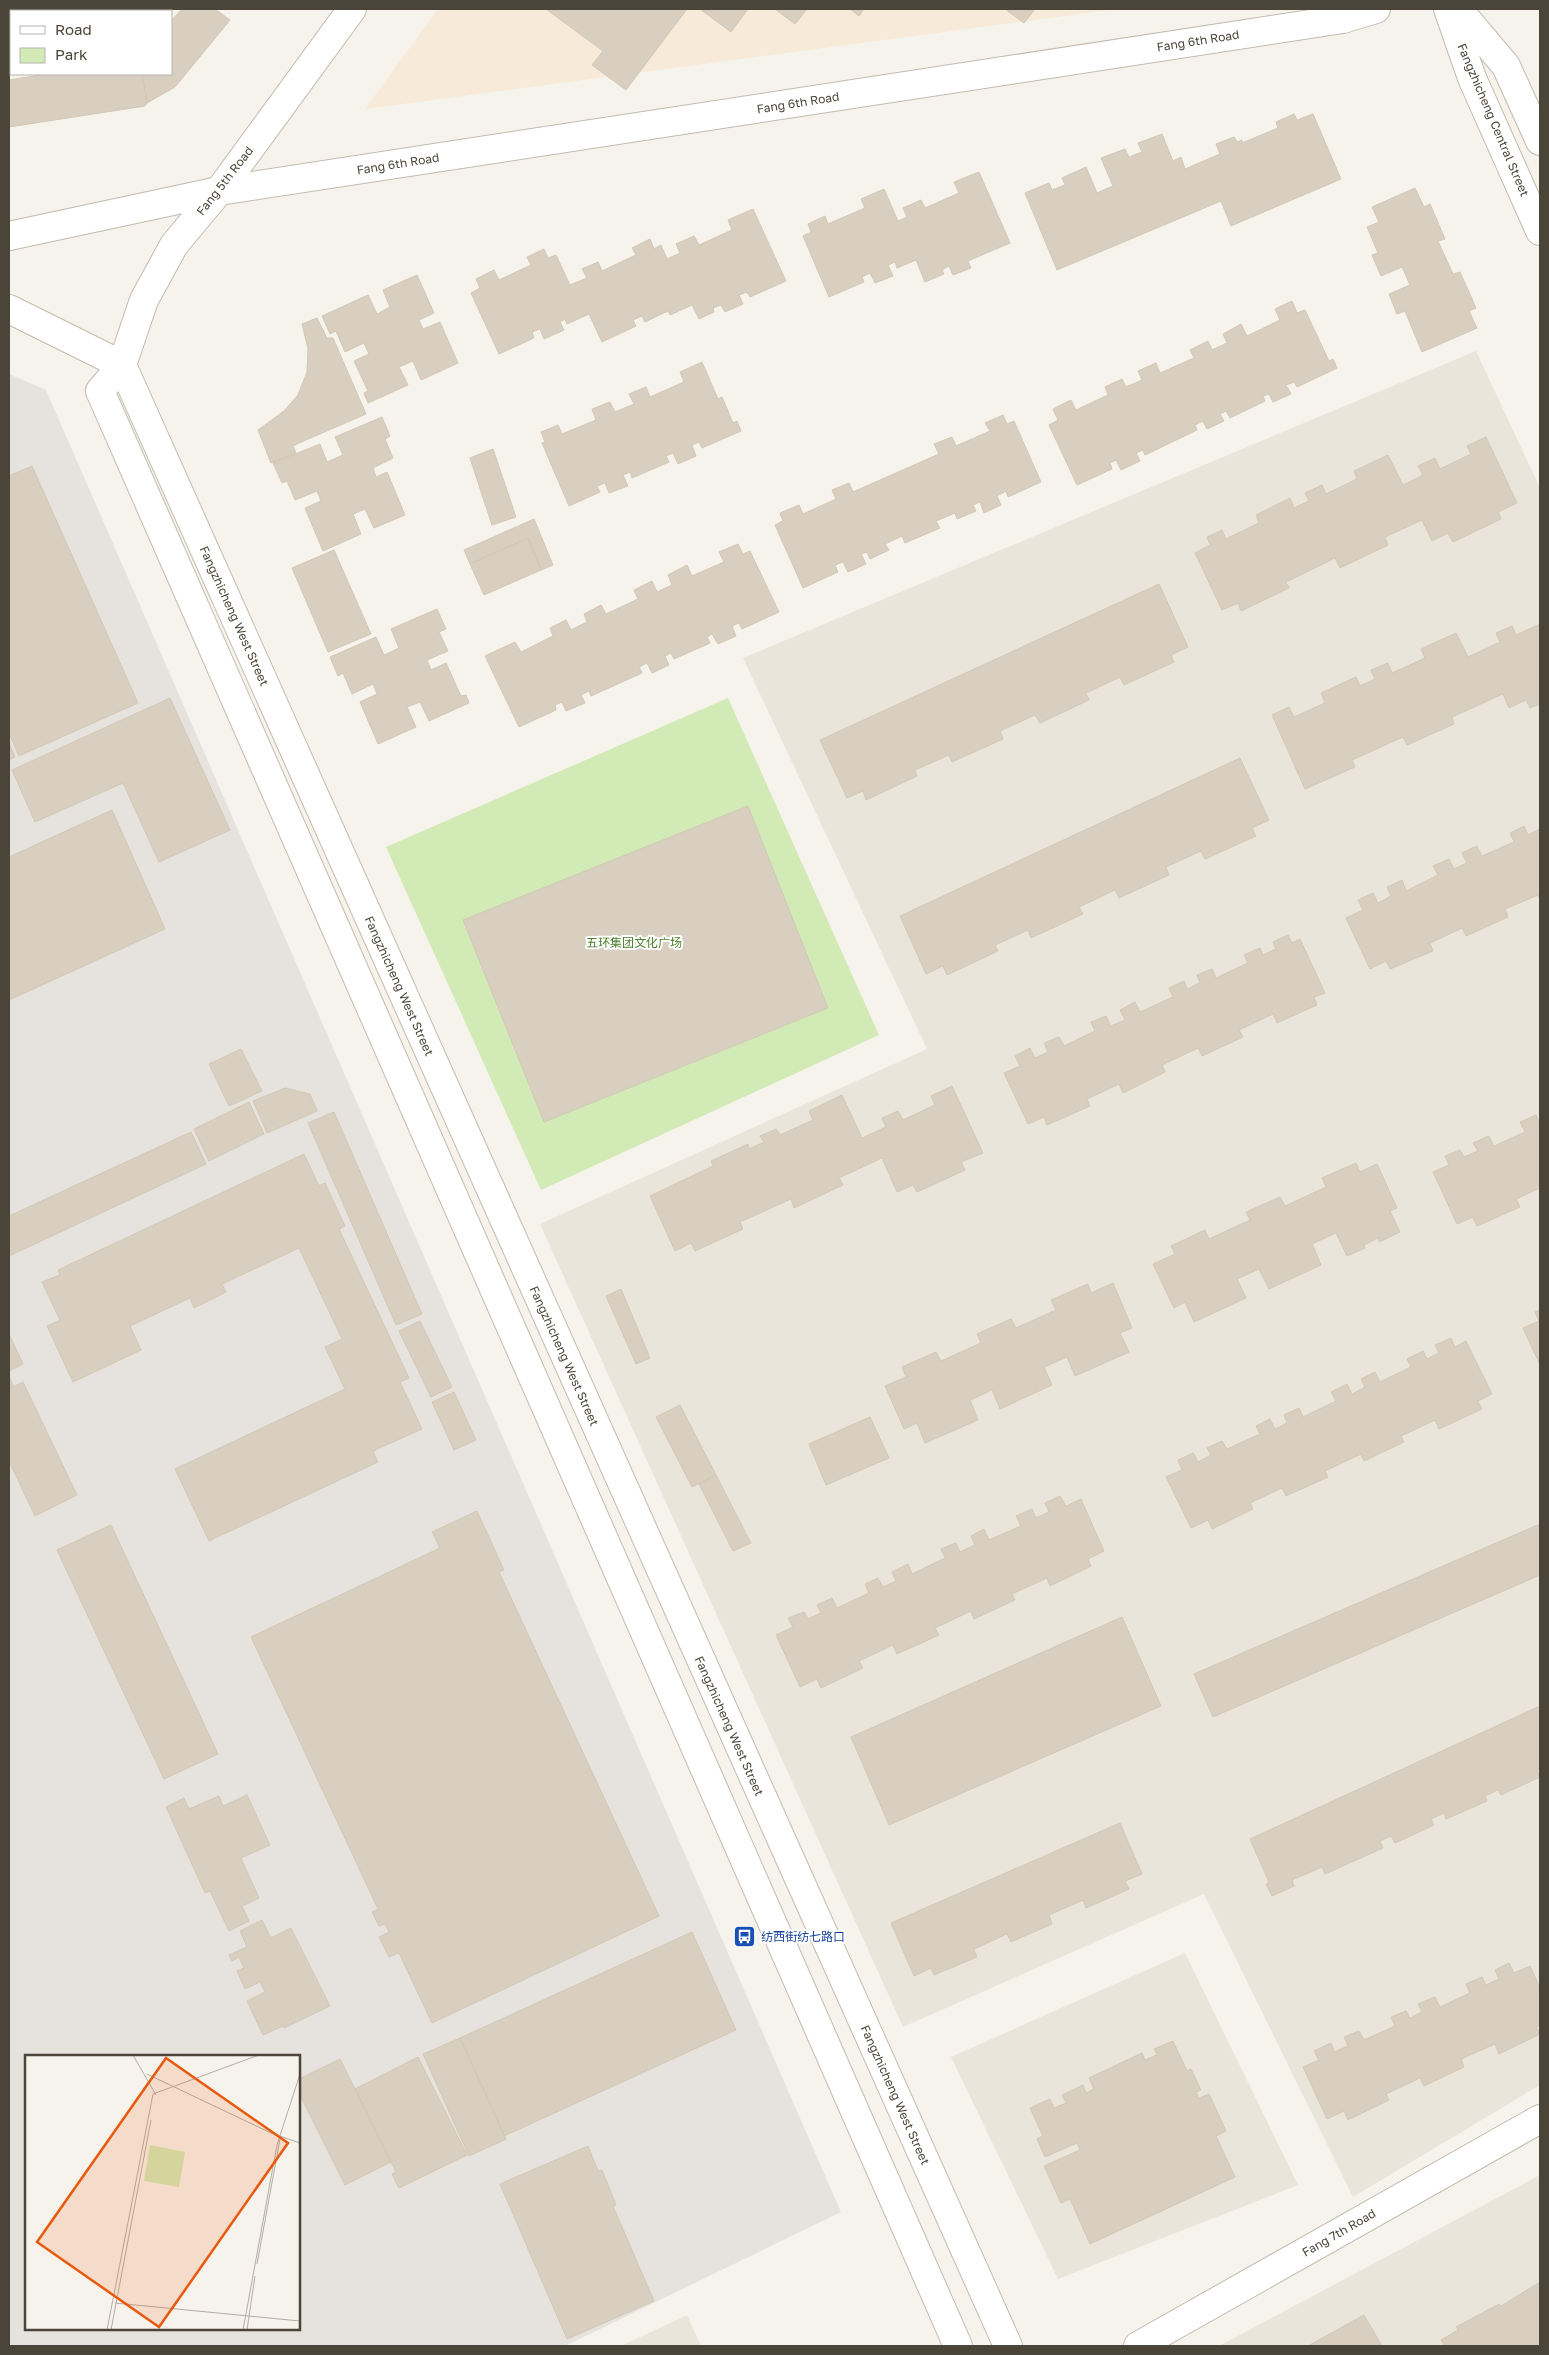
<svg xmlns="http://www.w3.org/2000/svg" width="1549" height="2355" viewBox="0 0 1549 2355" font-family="'Golos Text','Noto Sans SC',sans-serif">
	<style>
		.residential { fill: #eae5da }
		.commercial { fill: #f7ead8 }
		.industrial { fill: #e6e2dd; fill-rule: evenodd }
		.green { fill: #d2eab5 }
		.building { fill: #d8cfc1; stroke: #d3c7b4 }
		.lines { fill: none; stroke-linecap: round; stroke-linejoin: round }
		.minor-casing { stroke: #c2bbae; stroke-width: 30 }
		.tertiary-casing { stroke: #c2bbae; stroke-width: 30 }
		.minor { stroke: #fff; stroke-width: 28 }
		.tertiary { stroke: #fff; stroke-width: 28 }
		.labels { text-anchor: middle; stroke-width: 4; stroke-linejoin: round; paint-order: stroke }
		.street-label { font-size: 12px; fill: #4b4439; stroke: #fff }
		.park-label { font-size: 12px; fill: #4a7f2a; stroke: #fff }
		.transit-label { font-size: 12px; fill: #164399; stroke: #fff; text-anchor: start }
		.inset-road { fill: none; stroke: #b2ada4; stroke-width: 1 }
		.view { fill: #e8590c; fill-opacity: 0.15; stroke: #e8590c; stroke-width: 2.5 }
		.inset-edge { fill: none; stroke: #4b4439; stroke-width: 2.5 }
	</style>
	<rect width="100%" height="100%" fill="#f6f3ec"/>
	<g class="residential">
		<path d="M1476,351L1540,488V2085L1353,2197L1204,1894L903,2027L540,1224L927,1049L743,658Z"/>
		<path d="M1185,1953L1298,2185L1058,2279L951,2057Z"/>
		<path d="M1540,2175V2346H1219Z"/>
		<path d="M687,2315L701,2346H621Z"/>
	</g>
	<path class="commercial" d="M438,9H1117L365,109Z"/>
	<path class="industrial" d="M9,374L46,390L841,2212L565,2346H9ZM26,2056H299V2329H26Z"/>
	<path class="green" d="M728,698L879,1035L541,1190L386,847Z"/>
	<g class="building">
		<path d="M9,9H52L49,11H11V25L9,27Z"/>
		<path d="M182,9H215L230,20L175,87L147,103L142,74H171V21Z"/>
		<path d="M546,9H687L626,90L592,65L603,51Z"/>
		<path d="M700,9H748L731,32Z"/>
		<path d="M775,9H807L795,24Z"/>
		<path d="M850,9H864L859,16Z"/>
		<path d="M1005,9H1035L1024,23Z"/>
		<path d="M47,74H142L147,103L145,106L9,127V80Z"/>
		<path d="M1294,114L1297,120L1313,114L1341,179L1231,226L1221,201L1057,270L1025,193L1049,183L1052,190L1065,185L1062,178L1086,167L1097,193L1113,186L1101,158L1125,149L1129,157L1142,152L1138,143L1162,134L1173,161L1181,157L1185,169L1220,154L1216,144L1234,137L1237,142L1242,140V143L1278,128L1276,122Z"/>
		<path d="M979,172L1010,243L968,261L971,268L953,275L949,266L942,270L944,274L925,282L916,260L897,268L895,262L888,265L893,276L875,283L870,273L862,277L864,282L829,297L803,236L811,232L808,224L825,216L828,224L865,208L861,199L884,189L898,221L907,217L903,208L921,200L925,208L959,193L954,182Z"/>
		<path d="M1415,188L1424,207L1430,204L1445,239L1438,241L1453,274L1460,272L1476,308L1469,311L1477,328L1422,352L1405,311L1397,314L1389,294L1410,285L1402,267L1381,276L1372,255L1378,253L1367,227L1379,222L1372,207Z"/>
		<path d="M753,209L786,281L750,297L747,292L739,295L743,304L725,312L721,305L713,308L714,312L699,319L692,305L670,315L668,311L645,322L642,316L633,320L636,326L602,342L589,314L567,324L565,319L560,322L564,330L544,339L540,329L532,332L534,338L499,354L471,293L480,288L476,279L494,270L499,280L531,265L527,257L544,249L548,258L556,255L570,285L587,278L582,269L598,262L602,271L636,255L632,248L650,239L654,249L661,245L667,259L680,253L676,244L694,236L699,245L732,230L728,220Z"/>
		<path d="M417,275L434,313L419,320L423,329L440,322L458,363L421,380L413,361L399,367L408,385L368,403L364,393L368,391L354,361L369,354L364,343L345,352L336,331L330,334L322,316L368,295L377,314L390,307L383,290Z"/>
		<path d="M1292,301L1297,313L1305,310L1329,361L1333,359L1337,368L1297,387L1294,382L1286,385L1291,394L1273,402L1269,394L1263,396L1265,401L1230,418L1226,411L1220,414L1224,421L1207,429L1203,421L1195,425L1197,430L1145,455L1143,450L1136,453L1140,461L1121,470L1116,460L1110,463L1112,469L1077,485L1049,425L1058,420L1053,409L1071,400L1076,410L1108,395L1105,387L1122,379L1126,387L1142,380L1138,371L1156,363L1160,373L1194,358L1190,350L1208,341L1212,350L1227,343L1223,334L1241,324L1247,336L1280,320L1275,309Z"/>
		<path d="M317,318L327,338H333L366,414L299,443L293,446L296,453L271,463L258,430L284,411L298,395L307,372L308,349L302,324Z"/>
		<path d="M702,362L718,399L722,397L733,423L737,421L741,431L702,448L699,442L692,445L696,456L678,464L673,453L666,456L669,462L632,478L630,472L623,475L628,486L609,493L605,483L597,486L600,492L569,506L542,443L545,442L541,432L558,425L562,434L596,420L592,409L610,402L615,412L634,404L629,394L646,387L650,397L684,382L680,372Z"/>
		<path d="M1003,415L1007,424L1014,421L1041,482L1008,497L1006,491L997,496L1001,505L984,513L980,502L973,505L976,511L957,519L955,513L936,521L940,528L905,543L902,536L885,544L889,550L870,559L867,552L861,554L866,564L848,572L843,562L835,565L838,572L803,588L775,525L783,521L780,513L799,505L803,514L836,499L832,490L849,483L853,492L939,454L934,444L952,437L956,446L990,431L985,423Z"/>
		<path d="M382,417L390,436L385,439L393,458L373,468L376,477L387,472L405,515L374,528L365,509L353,514L361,534L323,551L305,508L321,501L317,491L295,500L287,481L282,483L273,463L320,444L327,462L343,455L335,437Z"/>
		<path d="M1486,437L1517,503L1498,512L1501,519L1453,542L1448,533L1432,541L1422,520L1385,537L1388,545L1340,568L1335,558L1286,582L1289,588L1241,611L1238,603L1222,610L1195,553L1210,545L1207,537L1222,530L1226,539L1259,523L1256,515L1290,498L1294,508L1309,501L1305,493L1322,485L1326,494L1357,479L1354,471L1388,455L1403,485L1423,475L1418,466L1435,458L1440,469L1471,454L1467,446Z"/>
		<path d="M493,449L516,517L492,525L470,458Z"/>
		<path d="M32,466L138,703L19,756L9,733V476Z"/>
		<path d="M534,519L553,565L541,570L528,538L470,564L464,550Z"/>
		<path d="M528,538L541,570L484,595L470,564Z"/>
		<path d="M738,544L743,554L750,551L779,612L742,629L739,623L732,626L736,636L718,644L712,634L707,637L710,643L674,659L671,653L665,656L669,665L652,673L647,663L639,667L642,673L591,696L589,691L581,695L585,703L566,711L562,702L555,705L556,710L519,727L485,656L515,642L521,652L553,636L550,628L566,620L571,630L587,622L584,614L601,605L606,614L638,599L634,590L652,581L657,592L672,585L668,575L687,565L692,576L724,562L719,552Z"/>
		<path d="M334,550L371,634L328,652L292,568Z"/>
		<path d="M1159,584L1188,647L1171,655L1174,662L1124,685L1120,677L1086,693L1089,700L1040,723L1035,715L1000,731L1003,739L952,762L949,755L915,770L917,776L866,800L863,791L847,798L820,740Z"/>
		<path d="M437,609L446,629L439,632L448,651L427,660L431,670L446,663L461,696L466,695L469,703L429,721L420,702L407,707L416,727L378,744L360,702L377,694L373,684L352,694L343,673L338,676L330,657L376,637L384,655L399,648L391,629Z"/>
		<path d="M1540,624V704L1530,708L1526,700L1509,708L1503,694L1452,717L1454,724L1407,745L1403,737L1352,760L1355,767L1305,789L1272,715L1289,707L1294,717L1325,703L1321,693L1356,677L1360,686L1375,679L1371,670L1388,663L1392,673L1425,658L1421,649L1456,633L1468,657L1500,642L1496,633L1512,626L1516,635Z"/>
		<path d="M170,698L230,830L159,862L123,783L35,822L12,770Z"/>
		<path d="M9,743L15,757L9,760Z"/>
		<path d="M1240,758L1269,820L1252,828L1256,836L1205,859L1201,851L1166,867L1169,875L1119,898L1115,890L1079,907L1083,914L1031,938L1028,930L995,945L998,951L947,975L943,966L926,974L900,916Z"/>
		<path d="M748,806L828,1008L544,1122L463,920Z"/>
		<path d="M112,810L165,929L9,1000V857Z"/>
		<path d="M1524,826L1528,835L1540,829V899L1538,895L1505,909L1508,917L1466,936L1462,928L1430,943L1433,951L1390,969L1386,961L1370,969L1346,918L1363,910L1358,900L1373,893L1378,903L1391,896L1387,887L1402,880L1406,891L1438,875L1433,866L1449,859L1454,869L1467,863L1462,853L1477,846L1482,856L1514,842L1510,833Z"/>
		<path d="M1288,935L1292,943L1300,939L1325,993L1314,997L1317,1005L1277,1023L1273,1014L1239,1030L1243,1037L1202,1056L1198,1048L1162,1065L1165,1072L1123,1093L1119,1084L1087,1099L1090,1106L1047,1125L1044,1117L1028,1124L1004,1073L1020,1066L1015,1056L1030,1048L1035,1058L1048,1052L1044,1043L1059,1037L1064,1046L1095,1031L1091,1022L1106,1016L1111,1026L1125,1020L1120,1010L1135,1002L1140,1012L1173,997L1169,988L1184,981L1187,989L1200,983L1197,975L1212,969L1216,978L1248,963L1244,955L1260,948L1263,955L1276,949L1273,942Z"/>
		<path d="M241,1049L262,1091L229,1106L209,1064Z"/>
		<path d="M952,1086L983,1153L961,1162L965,1170L917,1192L913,1185L897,1192L882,1158L839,1178L843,1185L794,1208L791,1199L740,1222L743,1229L695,1251L691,1243L675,1251L650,1196L713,1166L711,1161L748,1144L749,1149L764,1142L760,1136L776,1129L780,1135L813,1120L809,1111L842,1095L862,1138L886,1127L882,1118L898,1111L903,1120L935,1105L931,1096Z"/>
		<path d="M285,1088L310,1094L317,1111L267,1133L253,1101Z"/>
		<path d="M249,1102L264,1134L209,1161L194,1129Z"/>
		<path d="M334,1112L422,1314L396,1325L308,1123Z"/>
		<path d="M1536,1115L1540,1124V1188L1516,1199L1520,1207L1477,1226L1473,1217L1457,1224L1433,1172L1449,1165L1445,1156L1460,1150L1464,1157L1478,1151L1473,1143L1489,1136L1494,1146L1525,1132L1520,1122Z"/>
		<path d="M191,1132L206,1164L9,1256V1216Z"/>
		<path d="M304,1154L319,1186L325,1183L345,1226L339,1229L409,1378L400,1382L422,1429L373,1451L378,1462L209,1541L175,1469L345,1389L325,1347L342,1339L299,1248L222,1284L226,1292L194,1308L190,1298L130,1326L141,1350L73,1382L47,1326L60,1320L42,1282L60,1275L58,1270Z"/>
		<path d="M1356,1163L1360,1172L1377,1164L1397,1208L1390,1211L1400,1232L1379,1242L1378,1238L1364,1245L1365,1248L1347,1256L1336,1233L1312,1244L1321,1265L1269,1289L1259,1269L1237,1279L1246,1298L1194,1322L1185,1302L1174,1308L1153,1264L1175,1254L1171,1246L1205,1230L1209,1239L1250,1220L1246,1212L1280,1197L1285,1206L1326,1187L1322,1178Z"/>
		<path d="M1113,1283L1132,1328L1120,1333L1129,1352L1075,1376L1067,1357L1044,1367L1052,1385L1000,1409L992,1390L970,1400L978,1420L925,1443L917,1423L904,1429L885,1386L906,1377L902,1367L936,1352L941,1361L981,1343L977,1334L1011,1319L1016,1328L1056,1310L1051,1300L1088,1284L1091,1293Z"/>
		<path d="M621,1289L650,1358L636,1364L606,1296Z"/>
		<path d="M1540,1310V1365L1523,1328L1539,1321L1535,1312Z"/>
		<path d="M420,1321L452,1387L431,1397L399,1331Z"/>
		<path d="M9,1334L23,1364L9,1371Z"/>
		<path d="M1451,1338L1455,1347L1466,1341L1492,1394L1478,1401L1482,1409L1439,1429L1435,1420L1401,1436L1404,1442L1364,1461L1361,1454L1325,1471L1328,1477L1286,1496L1282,1488L1250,1503L1253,1509L1212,1529L1208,1520L1191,1528L1166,1477L1182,1470L1178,1460L1193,1453L1198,1462L1211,1455L1207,1448L1222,1441L1227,1449L1260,1434L1256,1426L1270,1419L1275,1429L1287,1423L1284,1415L1299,1408L1303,1417L1336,1401L1331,1392L1347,1384L1352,1394L1365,1387L1361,1379L1375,1372L1380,1382L1411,1367L1407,1359L1423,1351L1427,1359L1439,1353L1435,1345Z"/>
		<path d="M9,1376L14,1387L9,1389Z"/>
		<path d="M23,1382L77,1495L35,1516L9,1461V1389Z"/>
		<path d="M454,1392L476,1440L454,1450L432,1402Z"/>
		<path d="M680,1405L716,1475L692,1487L656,1417Z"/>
		<path d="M870,1417L889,1458L826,1485L809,1444Z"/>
		<path d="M716,1475L751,1543L733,1551L699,1484Z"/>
		<path d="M1060,1496L1066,1506L1081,1499L1104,1551L1088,1559L1091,1566L1050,1586L1047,1578L1012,1594L1015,1600L974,1619L971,1611L935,1628L939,1635L897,1654L893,1645L859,1661L863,1668L821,1688L817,1679L800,1687L776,1635L793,1627L788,1618L804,1612L808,1619L821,1613L817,1605L832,1598L837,1608L869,1593L865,1584L878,1578L883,1587L896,1581L892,1572L908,1564L912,1574L945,1558L941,1549L956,1543L960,1552L975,1545L971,1536L984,1529L989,1540L1021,1526L1016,1516L1032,1509L1036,1518L1049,1512L1045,1503Z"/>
		<path d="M477,1511L504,1570L499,1572L659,1916L432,2023L399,1953L389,1957L379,1937L389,1932L385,1924L379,1926L372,1912L378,1909L251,1637L440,1548L432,1532Z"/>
		<path d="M1540,1524V1575L1213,1717L1194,1674Z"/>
		<path d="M111,1525L218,1754L164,1779L57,1550Z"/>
		<path d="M1122,1617L1161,1706L889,1825L851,1737Z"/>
		<path d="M1540,1706V1769L1537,1770L1540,1777L1501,1795L1498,1790L1485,1796L1487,1801L1446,1819L1444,1813L1431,1819L1434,1825L1395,1843L1391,1836L1380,1841L1383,1848L1325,1874L1322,1867L1292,1880L1294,1886L1272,1896L1266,1884L1269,1882L1250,1839Z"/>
		<path d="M247,1795L270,1845L241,1858L259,1898L242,1906L249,1921L229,1931L210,1891L205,1893L166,1807L184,1798L189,1809L219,1796L223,1806Z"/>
		<path d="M1120,1823L1142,1874L1125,1881L1129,1889L1086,1908L1083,1900L1049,1915L1052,1924L1011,1942L1007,1934L974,1949L977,1957L934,1975L931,1968L914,1976L891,1923Z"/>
		<path d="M262,1920L271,1938L291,1928L330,2006L284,2028L283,2026L263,2035L247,2001L265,1992L260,1982L245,1989L237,1971L244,1968L239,1957L232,1961L229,1955L247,1947L240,1931Z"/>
		<path d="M692,1932L736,2030L504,2136L460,2038Z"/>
		<path d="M1509,1963L1514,1973L1530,1966L1540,1988V2025L1536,2027L1540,2034L1499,2054L1495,2044L1461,2059L1464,2067L1424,2086L1420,2078L1386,2094L1389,2100L1348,2120L1344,2111L1327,2119L1303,2067L1319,2060L1314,2051L1331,2043L1334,2052L1348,2046L1344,2037L1359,2031L1364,2040L1395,2026L1391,2017L1406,2011L1410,2018L1422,2012L1418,2004L1435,1997L1440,2007L1470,1993L1466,1984L1482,1977L1486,1985L1499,1979L1495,1970Z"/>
		<path d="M460,2038L506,2139L469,2156L423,2054Z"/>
		<path d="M1173,2041L1187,2071L1191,2069L1201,2090L1196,2092L1199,2098L1209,2094L1226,2131L1216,2136L1235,2177L1090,2244L1070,2199L1061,2203L1044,2166L1080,2150L1077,2143L1045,2157L1037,2139L1043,2136L1030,2108L1050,2099L1054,2108L1066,2103L1062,2095L1083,2085L1086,2093L1094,2089L1089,2078L1142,2053L1145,2060L1157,2055L1154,2049Z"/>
		<path d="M418,2057L467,2155L399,2188L392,2174L396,2172L355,2089Z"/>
		<path d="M340,2059L391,2162L345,2185L299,2093V2079Z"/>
		<path d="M588,2146L598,2171L602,2170L616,2205L613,2206L654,2301L567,2339L500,2184Z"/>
		<path d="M1540,2282V2346H1445L1441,2340L1458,2330L1456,2327L1499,2304L1501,2306Z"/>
		<path d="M1364,2315L1382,2346H1308Z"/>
	</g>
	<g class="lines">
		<defs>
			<path id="minor" d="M9,236L219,191"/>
			<g id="tertiary">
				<path d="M352,9L219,191L174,245L144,300L122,365L100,391L958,2346"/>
				<path d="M1448,9L1472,78L1540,231"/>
				<path d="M1458,9L1506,66L1540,141"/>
				<path d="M219,191L1343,19L1376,9"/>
				<path d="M9,309L122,365L1008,2346"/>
				<path d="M1138,2346L1540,2119"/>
			</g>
		</defs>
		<use href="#minor" class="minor-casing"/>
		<use href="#tertiary" class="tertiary-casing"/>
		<use href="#minor" class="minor"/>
		<use href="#tertiary" class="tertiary"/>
	</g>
	<defs>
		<symbol id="bus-square" viewBox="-11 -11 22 22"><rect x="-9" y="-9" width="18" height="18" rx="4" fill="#1a4fb4" stroke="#fff"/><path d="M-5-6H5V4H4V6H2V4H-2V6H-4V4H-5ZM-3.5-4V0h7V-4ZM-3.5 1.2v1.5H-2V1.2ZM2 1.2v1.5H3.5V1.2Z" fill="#fff"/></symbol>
	</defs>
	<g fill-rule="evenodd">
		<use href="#bus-square" x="732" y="1924" width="25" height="25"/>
	</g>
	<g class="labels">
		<g class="street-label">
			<text transform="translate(1198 41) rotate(-9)" y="4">Fang 6th Road</text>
			<text transform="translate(798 103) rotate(-9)" y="4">Fang 6th Road</text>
			<text transform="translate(1493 120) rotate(67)" y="4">Fangzhicheng Central Street</text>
			<text transform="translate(398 164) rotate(-9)" y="4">Fang 6th Road</text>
			<text transform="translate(225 181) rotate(-52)" y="4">Fang 5th Road</text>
			<text transform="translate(234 616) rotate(66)" y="4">Fangzhicheng West Street</text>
			<text transform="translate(399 986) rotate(66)" y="4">Fangzhicheng West Street</text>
			<text transform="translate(564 1356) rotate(66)" y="4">Fangzhicheng West Street</text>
			<text transform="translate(729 1726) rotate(66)" y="4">Fangzhicheng West Street</text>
			<text transform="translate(895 2095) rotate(66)" y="4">Fangzhicheng West Street</text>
			<text transform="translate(1339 2233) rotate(-30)" y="4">Fang 7th Road</text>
		</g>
		<g class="park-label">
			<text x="634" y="947">五环集团文化广场</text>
		</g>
		<g class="transit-label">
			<text x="761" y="1941">纺西街纺七路口</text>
		</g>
	</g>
	<g transform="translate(25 2055)">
		<rect width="275" height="275" fill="#f6f3ec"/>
		<path d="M125,90L160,97L154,132L119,126Z" fill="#d2eab5"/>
		<path class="inset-road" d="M108,0L131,40M122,19L246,78L275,88M232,209L255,84M90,248L275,266M82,275L128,39L234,0M86,275L126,65M218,275L252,90L275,19M222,275L230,221"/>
		<path class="view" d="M141,3L263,88L134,272L12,187Z"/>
		<rect width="275" height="275" class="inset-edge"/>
	</g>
	<rect width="1549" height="2355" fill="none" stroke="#4b4439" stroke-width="20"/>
	<rect x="10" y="10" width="162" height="65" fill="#ffffff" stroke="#b7b4b0"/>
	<rect x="20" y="26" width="25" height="8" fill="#ffffff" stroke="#b7b4b0"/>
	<text x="55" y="35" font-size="15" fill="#4b4439">Road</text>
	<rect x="20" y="48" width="25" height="15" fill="#d2eab5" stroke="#b7b4b0"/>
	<text x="55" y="60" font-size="15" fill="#4b4439">Park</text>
</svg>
